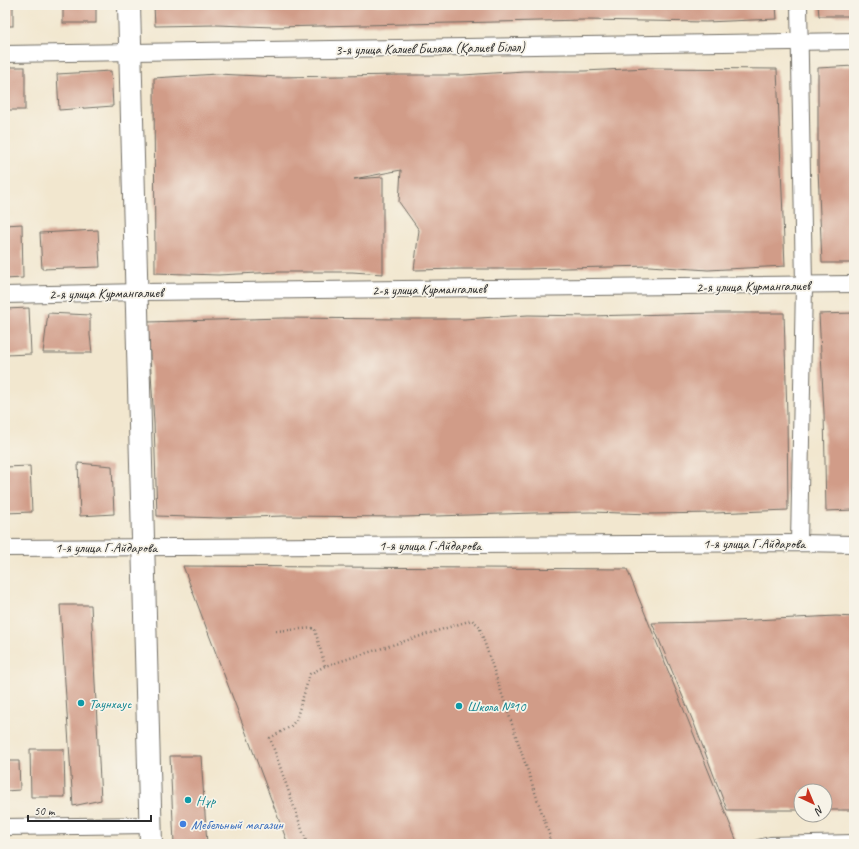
<svg xmlns="http://www.w3.org/2000/svg" width="859" height="849" viewBox="0 0 859 849" font-family="Caveat,sans-serif">
	<style>
		.building { fill: #d19c88 }
		.lines { fill: none; stroke-linecap: round; stroke-linejoin: round }
		.lane-casing { stroke: #716d64; stroke-width: 10 }
		.street-casing { stroke: #716d64; stroke-width: 18 }
		.secondary-casing { stroke: #716d64; stroke-width: 24 }
		.path { stroke: #716d64; stroke-width: 2.5; stroke-dasharray: 1 3; stroke-linecap: butt }
		.lane { stroke: #fff; stroke-width: 8 }
		.street { stroke: #fff; stroke-width: 16 }
		.secondary { stroke: #fff; stroke-width: 22 }
		.culture-dot { fill: #0f9aa8; stroke: #f7f3e8; stroke-width: 1.5 }
		.shop-dot { fill: #3f7fe0; stroke: #f7f3e8; stroke-width: 1.5 }
		.labels { text-anchor: middle; stroke-width: 3.5; stroke-linejoin: round; paint-order: stroke }
		.street-label { font-size: 14px; fill: #2b2b2b; stroke: #f7f3e8 }
		.culture-label { font-size: 14px; fill: #0d838f; stroke: #f7f3e8; text-anchor: start }
		.shop-label { font-size: 14px; fill: #366cbe; stroke: #f7f3e8; text-anchor: start }
	</style>
	<rect width="100%" height="100%" fill="#f7f3e8"/>
	<filter id="ink" filterUnits="userSpaceOnUse"><feTurbulence type="fractalNoise" baseFrequency=".025" numOctaves="2"/><feDisplacementMap in="SourceGraphic" scale="8" xChannelSelector="R" yChannelSelector="G"/><feConvolveMatrix kernelMatrix="1 2 1 2 8 2 1 2 1" color-interpolation-filters="sRGB"/></filter>
	<filter id="wash" filterUnits="userSpaceOnUse"><feTurbulence type="fractalNoise" baseFrequency=".012" numOctaves="4" result="noise"/><feDisplacementMap in="SourceGraphic" scale="16" xChannelSelector="R" yChannelSelector="G"/><feGaussianBlur stdDeviation="0.9" result="paint"/><feColorMatrix in="noise" values="0 0 0 0 0 0 0 0 0 0 0 0 0 0 0 0 0 1.4 0 .05"/><feComposite in="paint" operator="in"/></filter>
	<g filter="url(#wash)">
		<rect width="100%" height="100%" fill="#f2e7cf"/>
		<g id="blocks">
			<g class="building">
				<rect x="5" y="5" width="8" height="21"/>
				<rect x="63" y="5" width="33" height="18"/>
				<path d="M154,5H776L777,19L706,22L584,20L275,27L216,25L155,26Z"/>
				<path d="M818,5H854V16H819Z"/>
				<path d="M854,66V263H822L818,169V68Z"/>
				<rect x="5" y="67" width="20" height="43"/>
				<path d="M648,68L777,69L785,266L708,270L649,266L525,269H461L414,270L419,230L399,202L401,170L354,179L383,177V274L352,272H279L218,275L155,273L154,78L217,74L280,77L399,75H463L524,71H584Z"/>
				<path d="M111,71L113,106L59,110L57,74Z"/>
				<path d="M22,224L23,278L5,279V225Z"/>
				<path d="M98,230L100,267L42,269L40,233Z"/>
				<path d="M29,308L31,354L5,355V309Z"/>
				<path d="M48,313L90,315V335L92,353H43Z"/>
				<path d="M712,313H784L787,415L788,510L715,513L651,514L591,512L534,513L404,517L283,516L220,518L157,516L154,423L148,322L282,318L408,319H464L528,315L589,316Z"/>
				<path d="M854,313V510L826,511L824,413L819,314Z"/>
				<path d="M78,463L112,466L114,514L80,516Z"/>
				<path d="M30,466L32,512L5,513V467Z"/>
				<path d="M183,566L627,569L738,844H288Z"/>
				<path d="M60,605H91L101,800L73,806Z"/>
				<path d="M836,616L854,617V810H825V791H801V810H727L695,726L652,623L714,622Z"/>
				<path d="M5,618H6L7,653H5Z"/>
				<path d="M30,749H64L65,797H31Z"/>
				<path d="M170,756H201L207,844H174Z"/>
				<path d="M5,761H19L20,790L5,791Z"/>
			</g>
		</g>
	</g>
	<g filter="url(#ink)">
		<use href="#blocks" fill-opacity="0" stroke="#716d64" stroke-width="1"/>
		<g class="lines">
			<defs>
				<path id="lane" d="M758,844L770,841L854,839"/>
				<g id="street">
					<path d="M5,54L854,41"/>
					<path d="M5,295L142,292L854,284"/>
					<path d="M799,543L804,285L799,5"/>
					<path d="M5,548L799,543L854,544"/>
					<path d="M5,827L150,825"/>
				</g>
				<path id="secondary" d="M129,5L151,844"/>
			</defs>
			<use href="#lane" class="lane-casing"/>
			<use href="#street" class="street-casing"/>
			<use href="#secondary" class="secondary-casing"/>
			<g class="path">
				<path d="M276,631L314,628L315,630L325,666"/>
				<path d="M307,844L270,738L290,727L296,720L310,674L325,666L472,620L479,626L550,837L546,844"/>
			</g>
			<use href="#lane" class="lane"/>
			<use href="#street" class="street"/>
			<use href="#secondary" class="secondary"/>
		</g>
	</g>
	<g class="culture-dot">
		<circle cx="81" cy="703" r="4"/>
		<circle cx="459" cy="706" r="4"/>
		<circle cx="188" cy="800" r="4"/>
	</g>
	<circle class="shop-dot" cx="183" cy="824" r="4"/>
	<g class="labels">
		<g class="street-label">
			<text transform="translate(430 48) rotate(-1)" y="5">3-я улица Калиев Биляла (Қалиев Біләл)</text>
			<text transform="translate(753 286) rotate(-1)" y="5">2-я улица Курмангалиев</text>
			<text transform="translate(429 289) rotate(-1)" y="5">2-я улица Курмангалиев</text>
			<text transform="translate(106 293) rotate(-1)" y="5">2-я улица Курмангалиев</text>
			<text x="754" y="548">1-я улица Г.Айдарова</text>
			<text x="430" y="550">1-я улица Г.Айдарова</text>
			<text x="106" y="552">1-я улица Г.Айдарова</text>
		</g>
		<g class="culture-label">
			<text x="89" y="708">Таунхаус</text>
			<text x="467" y="711">Школа №10</text>
			<text x="196" y="805">Нұр</text>
		</g>
		<g class="shop-label">
			<text x="191" y="829">Мебельный магазин</text>
		</g>
	</g>
	<rect width="859" height="849" fill="none" stroke="#f7f3e8" stroke-width="20"/>
	<g transform="translate(813 803) rotate(136)"><circle r="19" fill="#f7f3e8" stroke="#a5a39c"/>
	<path d="M0-3L7 15L0 10L-7 15Z" fill="#c8321e"/>
	<text y="-6" font-size="11" font-weight="bold" text-anchor="middle" fill="#2b2b2b">N</text>
	</g>
	<path d="M28 815v6h123v-6" fill="none" stroke="#2b2b2b" stroke-width="2"/>
	<text x="34" y="815" font-size="12" fill="#2b2b2b" stroke="#f7f3e8" stroke-width="3" paint-order="stroke">50 m</text>
</svg>
